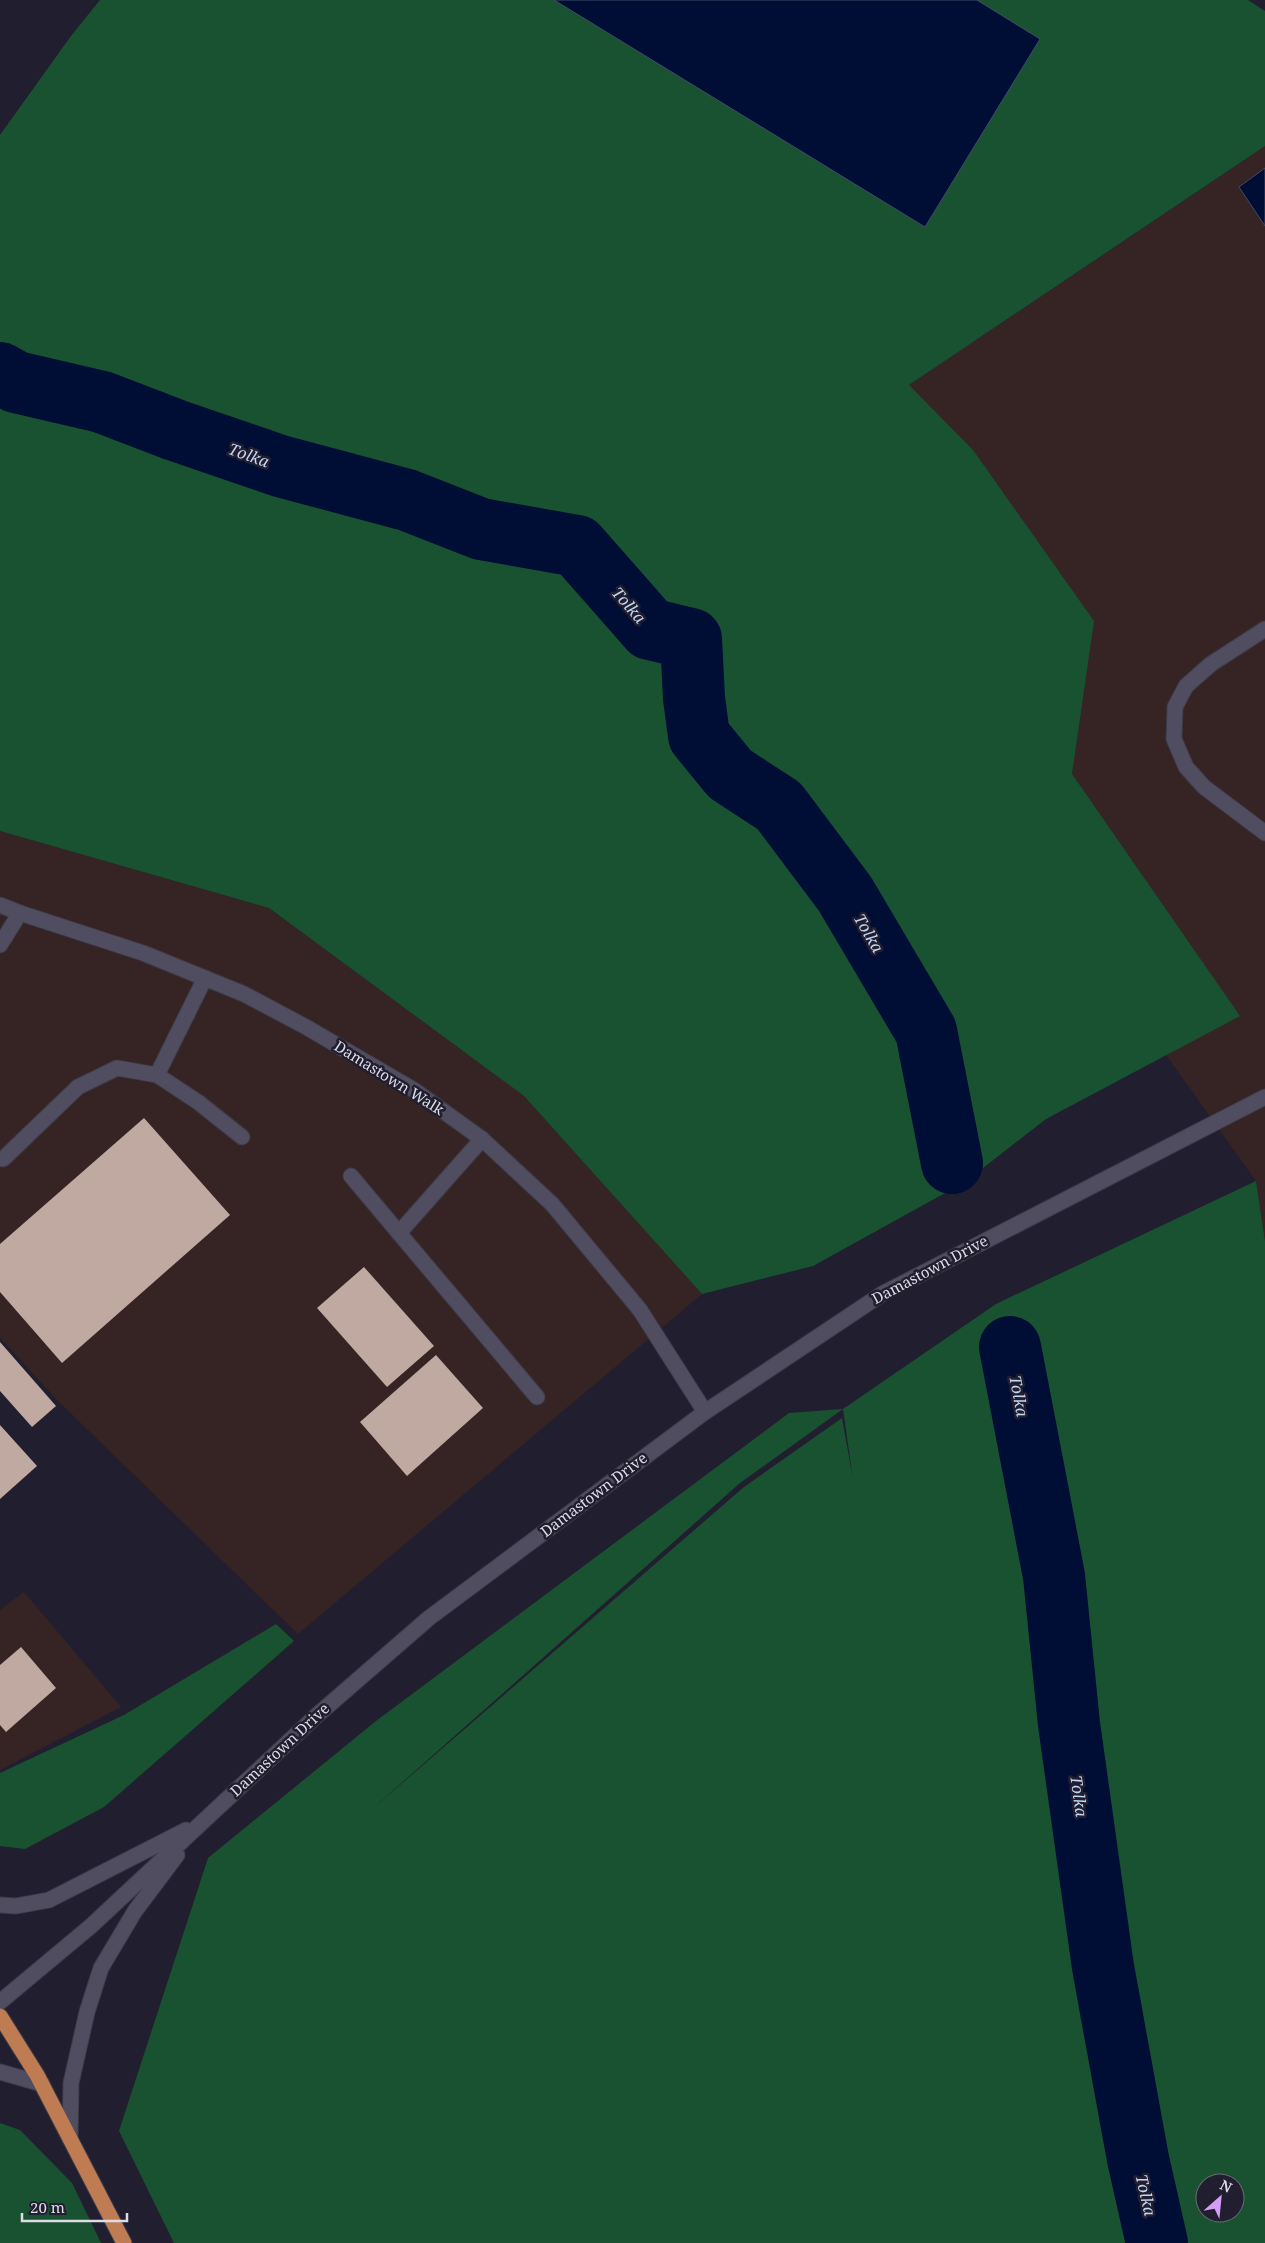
<svg xmlns="http://www.w3.org/2000/svg" width="1265" height="2243" viewBox="0 0 1265 2243" font-family="'Noto Serif',serif">
	<style>
		.industrial { fill: #362323 }
		.green { fill: #195230; fill-rule: evenodd }
		.water { fill: #000d34; stroke: #424b69 }
		.lines { fill: none; stroke-linecap: round; stroke-linejoin: round }
		.river { stroke: #000d34; stroke-width: 62 }
		.building { fill: #c0a9a1 }
		.lane-casing { stroke: #3d3b48; stroke-width: 17 }
		.street-casing { stroke: #3d3b48; stroke-width: 17 }
		.secondary-casing { stroke: #3d3b48; stroke-width: 17 }
		.highway-casing { stroke: #3d3b48; stroke-width: 17 }
		.lane { stroke: #4f4d5f; stroke-width: 15 }
		.street { stroke: #4f4d5f; stroke-width: 15 }
		.secondary { stroke: #4f4d5f; stroke-width: 15 }
		.highway { stroke: #bf7c52; stroke-width: 15 }
		.labels { text-anchor: middle; stroke-width: 5; stroke-linejoin: round; paint-order: stroke }
		.street-label { font-size: 15px; fill: #dcdbe6; stroke: #211f2f }
		.water-label { font-size: 16px; font-style: italic; fill: #c2d5f2; stroke: #211f2f }
	</style>
	<rect width="100%" height="100%" fill="#211f2f"/>
	<g class="industrial">
		<path d="M1265,146V1241L1256,1181L821,571L909,385Z"/>
		<path d="M0,831L269,908L524,1096L702,1294L298,1634L57,1400L0,1338Z"/>
		<path d="M24,1592L121,1707L0,1770V1610Z"/>
	</g>
	<g class="green">
		<path d="M100,0H1248L1265,11V146L909,385L973,450L1094,621L1072,774L1240,1016L1046,1119L965,1182L813,1266L702,1294L524,1096L269,908L0,831V135L71,36Z"/>
		<path d="M1256,1181L1265,1241V2243H174L119,2131L208,1858L376,1721L789,1413L843,1409L996,1304ZM843,1409L853,1479L842,1418L744,1487L370,1811L740,1483ZM1205,2183H1235V2213H1205Z"/>
		<path d="M276,1624L294,1641L104,1807L25,1849L0,1846V1773L124,1715Z"/>
		<path d="M0,2123L20,2130L72,2183L101,2243H0Z"/>
	</g>
	<g class="water">
		<path d="M554,0H977L1040,39L925,227Z"/>
		<path d="M1265,168V226L1239,187Z"/>
	</g>
	<g class="lines">
		<g class="river">
			<path d="M0,373L16,382L102,402L175,430L280,466L407,500L481,529L577,546L650,629L691,639L694,698L699,736L730,774L779,806L845,894L926,1031L952,1163"/>
			<path d="M1010,1347L1054,1576L1069,1724L1103,1967L1138,2159L1157,2243"/>
		</g>
	</g>
	<g class="building">
		<path d="M144,1118L230,1215L62,1363L0,1292V1244Z"/>
		<path d="M364,1267L434,1346L387,1387L317,1308Z"/>
		<path d="M0,1342L56,1406L32,1427L0,1391Z"/>
		<path d="M436,1355L483,1408L407,1476L360,1422Z"/>
		<path d="M0,1425L37,1466L0,1499Z"/>
		<path d="M21,1647L56,1688L6,1732L0,1725V1665Z"/>
	</g>
	<g class="lines">
		<defs>
			<g id="lane">
				<path d="M1265,629L1211,664L1186,686L1175,707L1174,739L1186,767L1204,787L1265,833"/>
				<path d="M0,905L20,913L0,945"/>
				<path d="M157,1075L205,978"/>
				<path d="M3,1159L78,1087L117,1068L157,1075L198,1102L242,1137"/>
				<path d="M351,1176L537,1397"/>
				<path d="M399,1233L482,1139"/>
			</g>
			<path id="street" d="M20,913L143,953L244,994L306,1027L414,1090L482,1139L552,1204L640,1310L705,1412"/>
			<g id="secondary">
				<path d="M0,1905L16,1906L49,1900L186,1830"/>
				<path d="M0,2002L91,1926L315,1717L429,1618L705,1412L882,1294L1265,1097"/>
				<path d="M0,2072L42,2084"/>
				<path d="M70,2139L71,2083L87,2012L101,1968L135,1911L177,1855"/>
			</g>
			<path id="highway" d="M0,2016L37,2075L124,2243"/>
		</defs>
		<use href="#lane" class="lane-casing"/>
		<use href="#street" class="street-casing"/>
		<use href="#secondary" class="secondary-casing"/>
		<use href="#highway" class="highway-casing"/>
		<use href="#lane" class="lane"/>
		<use href="#street" class="street"/>
		<use href="#secondary" class="secondary"/>
		<use href="#highway" class="highway"/>
	</g>
	<g class="labels">
		<g class="street-label">
			<text transform="translate(389 1078) rotate(32)" y="5">Damastown Walk</text>
			<text transform="translate(930 1270) rotate(-28)" y="5">Damastown Drive</text>
			<text transform="translate(594 1495) rotate(-37)" y="5">Damastown Drive</text>
			<text transform="translate(280 1750) rotate(-43)" y="5">Damastown Drive</text>
		</g>
		<g class="water-label">
			<text transform="translate(249 455) rotate(20)" y="6">Tolka</text>
			<text transform="translate(629 605) rotate(49)" y="6">Tolka</text>
			<text transform="translate(869 933) rotate(60)" y="6">Tolka</text>
			<text transform="translate(1019 1396) rotate(79)" y="6">Tolka</text>
			<text transform="translate(1079 1796) rotate(82)" y="6">Tolka</text>
			<text transform="translate(1146 2195) rotate(77)" y="6">Tolka</text>
		</g>
	</g>
	<g transform="translate(1220 2198) rotate(27)"><circle r="24" fill="#211f2f" stroke="#6c6a78"/>
	<path d="M0-4L9 19L0 12L-9 19Z" fill="#d59cfb"/>
	<text y="-8" font-size="14" font-weight="bold" text-anchor="middle" fill="#dcdbe6">N</text>
	</g>
	<path d="M22 2213v8h105v-8" fill="none" stroke="#dcdbe6" stroke-width="2.5"/>
	<text x="30" y="2213" font-size="15" fill="#dcdbe6" stroke="#211f2f" stroke-width="4" paint-order="stroke">20 m</text>
</svg>
